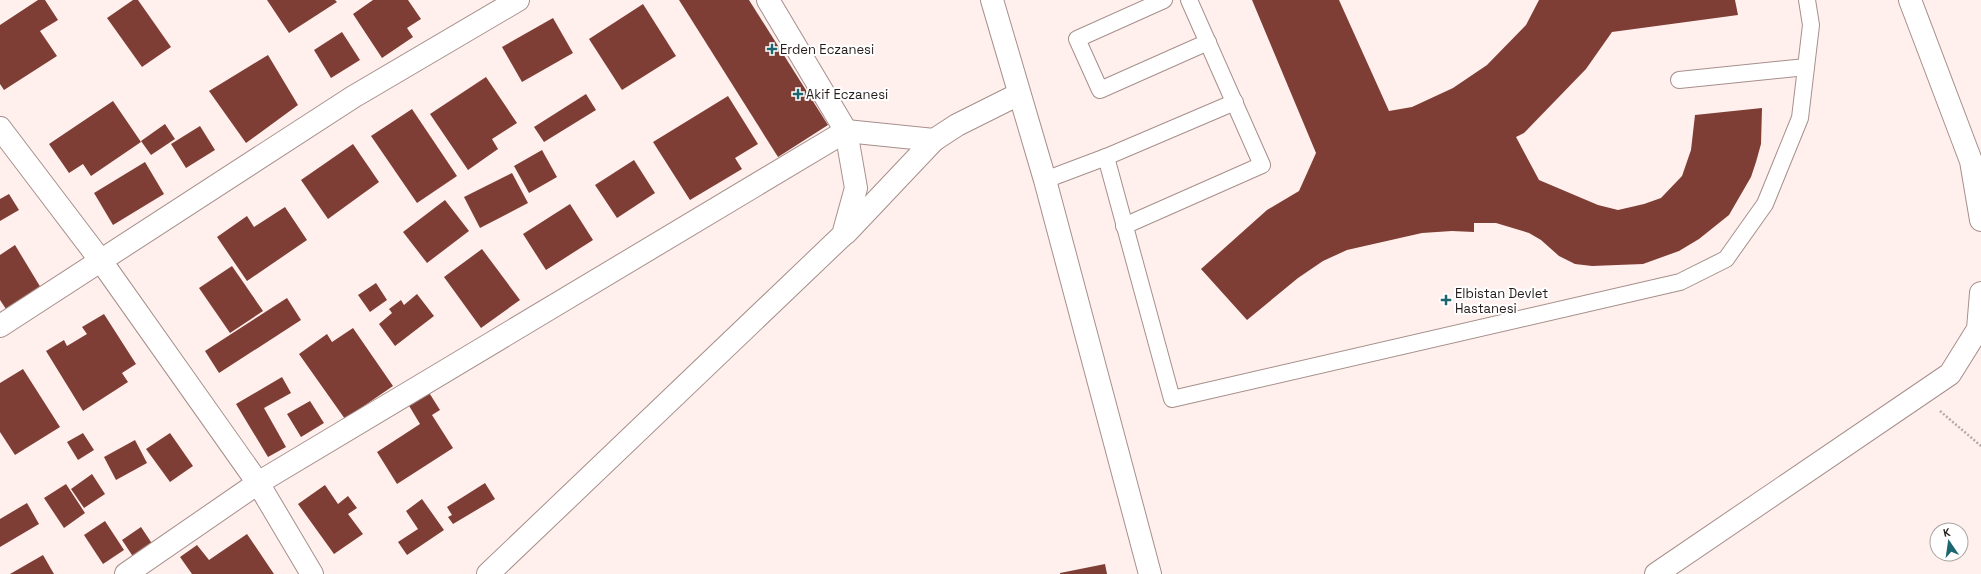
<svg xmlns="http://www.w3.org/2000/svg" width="1981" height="574" viewBox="0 0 1981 574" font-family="'Space Grotesk',sans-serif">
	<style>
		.building { fill: #7f3e35 }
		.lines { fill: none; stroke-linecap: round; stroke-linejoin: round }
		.service-casing { stroke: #a68f8b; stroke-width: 18 }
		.minor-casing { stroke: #a68f8b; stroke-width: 24 }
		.path { stroke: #b5a8a5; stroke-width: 2.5; stroke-dasharray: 2 2; stroke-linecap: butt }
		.service { stroke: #fff; stroke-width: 16 }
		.minor { stroke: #fff; stroke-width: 22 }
		.poi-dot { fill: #1c6671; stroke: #fff; stroke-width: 1.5 }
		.labels { text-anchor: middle; stroke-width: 4; stroke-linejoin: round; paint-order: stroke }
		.poi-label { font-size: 13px; fill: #251c1a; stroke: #fff; text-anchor: start }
	</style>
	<rect width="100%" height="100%" fill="#fff0ed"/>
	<g class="building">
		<path d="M38,0H45L58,20L40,31L57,56L4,90L0,84V25Z"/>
		<path d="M133,0H138L171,47L142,67L107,18Z"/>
		<path d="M267,0H335L337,2L289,33Z"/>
		<path d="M373,0H408L421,19L407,28L413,37L382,58L353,14Z"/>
		<path d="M679,0H749L828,125L778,157Z"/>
		<path d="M1252,0H1339L1389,111L1412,107L1453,88L1487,65L1526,25L1539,0H1735L1738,15L1612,32L1586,69L1524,133L1516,137L1539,180L1598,205L1618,210L1644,204L1661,198L1682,176L1691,150L1695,115L1762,108L1761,144L1756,162L1751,177L1729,215L1699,239L1679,251L1643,264L1592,266L1575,264L1559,256L1541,240L1529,233L1496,223H1474V232L1452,231L1422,233L1347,250L1323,261L1298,278L1247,320L1201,269L1267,210L1299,191L1316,153Z"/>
		<path d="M643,4L676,56L622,90L589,39Z"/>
		<path d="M553,18L573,53L522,82L502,47Z"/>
		<path d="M342,32L360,60L331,78L314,50Z"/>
		<path d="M268,55L298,105L246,143L209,91Z"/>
		<path d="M486,77L517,123L492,139L498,149L468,170L430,114Z"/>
		<path d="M586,94L596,110L544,142L534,127Z"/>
		<path d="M728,96L758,144L735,158L742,169L690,200L653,142Z"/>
		<path d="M113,101L141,142L91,176L83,164L69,173L49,144Z"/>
		<path d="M412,109L457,176L417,203L371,136Z"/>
		<path d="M165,124L175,139L151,155L141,141Z"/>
		<path d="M200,126L215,150L186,168L171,144Z"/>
		<path d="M353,144L379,182L328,219L301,180Z"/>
		<path d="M542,150L557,177L529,193L514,166Z"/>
		<path d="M634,160L655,193L617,218L595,185Z"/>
		<path d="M145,162L164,194L113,225L94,193Z"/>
		<path d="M512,173L528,203L480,228L464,197Z"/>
		<path d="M9,194L19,210L0,221V199Z"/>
		<path d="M445,200L469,231L427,263L403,232Z"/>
		<path d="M570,204L593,240L546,270L523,234Z"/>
		<path d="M285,207L307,240L247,281L217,237L247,216L254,227Z"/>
		<path d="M15,245L41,288L6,309L0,300V255Z"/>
		<path d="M482,249L520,300L481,328L444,277Z"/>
		<path d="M232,266L263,311L230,333L199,288Z"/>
		<path d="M376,283L387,300L370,312L358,295Z"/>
		<path d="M417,294L434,316L395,346L379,324L392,313L389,309L401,300L404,305Z"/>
		<path d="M287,298L301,320L219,373L205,351Z"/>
		<path d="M104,314L136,364L122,373L128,382L83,411L46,351L64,340L67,346L87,334L82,327Z"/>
		<path d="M353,328L393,386L345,419L299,354L327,334L332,342Z"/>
		<path d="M23,369L60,427L15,455L0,432V383Z"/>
		<path d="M282,377L291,393L264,408L286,447L268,457L236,404Z"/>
		<path d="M428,391L440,410L432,415L453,448L397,484L377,452L420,424L408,404Z"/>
		<path d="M310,401L324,423L301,437L287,414Z"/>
		<path d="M83,433L94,450L78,460L67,442Z"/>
		<path d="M170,433L193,466L170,482L146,449Z"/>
		<path d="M135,440L147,463L116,480L104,457Z"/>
		<path d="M92,474L105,494L84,508L71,489Z"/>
		<path d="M485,483L495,499L453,524L448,517L452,515L447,507Z"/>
		<path d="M66,484L85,513L64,528L44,498Z"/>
		<path d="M325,485L338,504L348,496L357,508L348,514L363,534L334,554L298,504Z"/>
		<path d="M422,499L444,530L407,555L398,542L418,529L406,511Z"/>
		<path d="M27,503L39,524L0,547V519Z"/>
		<path d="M105,521L124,550L103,564L84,535Z"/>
		<path d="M141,527L155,548L136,561L122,540Z"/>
		<path d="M247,534L274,574H192L180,557L197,545L209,560Z"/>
		<path d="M43,555L54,574H10Z"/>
		<path d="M1105,564L1107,574H1060V573Z"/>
	</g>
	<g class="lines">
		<defs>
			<g id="service">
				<path d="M1164,0L1077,39L1100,90L1208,42"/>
				<path d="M1679,80L1806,67"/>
				<path d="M1106,157L1172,399L1680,282L1726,259L1765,204L1800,118L1811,25L1807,0"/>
				<path d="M1045,180L1106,157L1235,102"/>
				<path d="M1124,226L1262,165L1189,0"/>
			</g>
			<g id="minor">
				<path d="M992,0L1045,180L1150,574"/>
				<path d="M1910,0L1971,161L1981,220"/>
				<path d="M0,128L101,261L258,483L312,574"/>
				<path d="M846,233L934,140"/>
				<path d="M0,326L353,97L518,0"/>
				<path d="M126,574L258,483L846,131L934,140L957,125L1019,94"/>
				<path d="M488,574L843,235L856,188L846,131L768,0"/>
				<path d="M1656,574L1950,374L1978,329L1981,293"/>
			</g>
		</defs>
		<use href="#service" class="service-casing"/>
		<use href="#minor" class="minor-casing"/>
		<path class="path" d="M1940,411L1981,446"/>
		<use href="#service" class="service"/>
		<use href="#minor" class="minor"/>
	</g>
	<g class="poi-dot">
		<path d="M770 43h4v4h4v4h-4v4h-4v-4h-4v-4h4z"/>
		<path d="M796 88h4v4h4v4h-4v4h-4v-4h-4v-4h4z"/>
		<path d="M1444 294h4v4h4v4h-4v4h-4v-4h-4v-4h4z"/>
	</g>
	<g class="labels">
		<g class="poi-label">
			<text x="780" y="54">Erden Eczanesi</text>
			<text x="806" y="99">Akif Eczanesi</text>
			<text x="1455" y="298">Elbistan Devlet<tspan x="1455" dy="15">Hastanesi</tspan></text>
		</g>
	</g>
	<g transform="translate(1949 542) rotate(347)"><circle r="19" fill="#ffffff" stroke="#a8a4a3"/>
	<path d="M0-3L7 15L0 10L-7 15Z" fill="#1c6671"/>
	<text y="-6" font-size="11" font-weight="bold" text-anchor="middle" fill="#251c1a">K</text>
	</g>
</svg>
